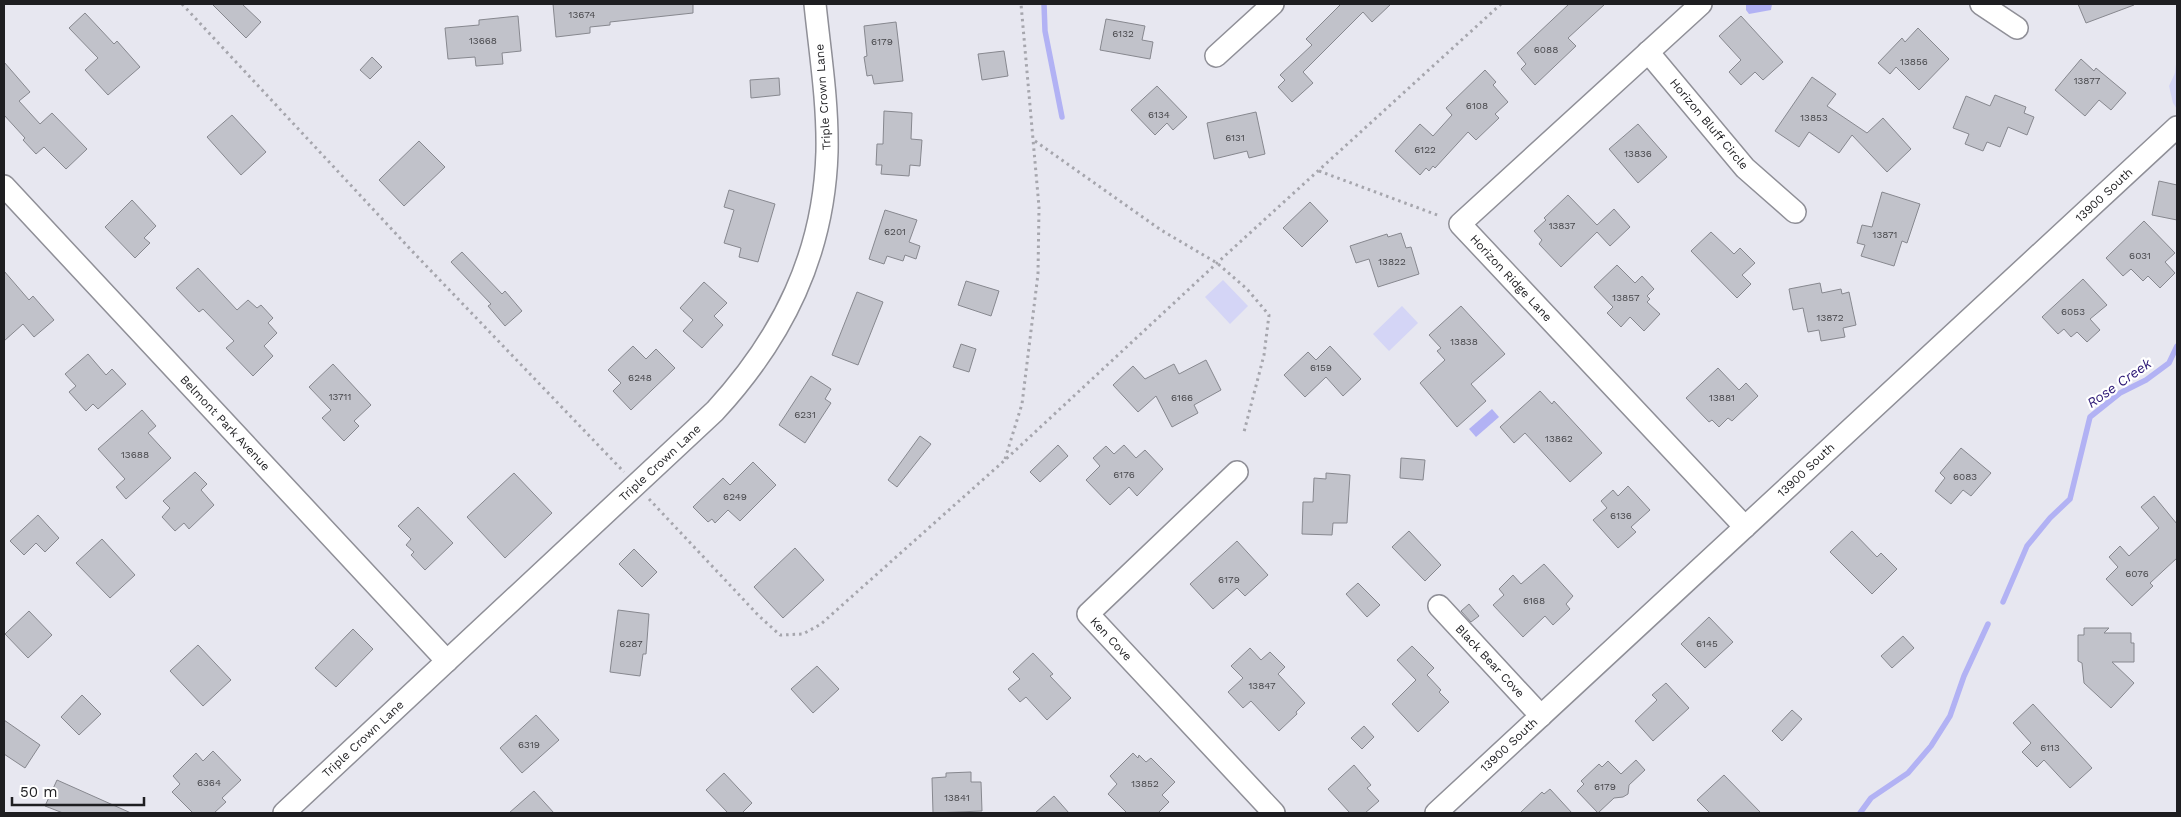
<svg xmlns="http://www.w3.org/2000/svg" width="2181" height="817" viewBox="0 0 2181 817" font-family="'Work Sans',sans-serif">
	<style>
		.green { fill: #d4d5f6 }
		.water { fill: #b2b2f4 }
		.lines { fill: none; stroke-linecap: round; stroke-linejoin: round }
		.stream { stroke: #b2b2f4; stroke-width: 5.5 }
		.building { fill: #c1c2ca; stroke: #87888f }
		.minor-casing { stroke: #8f8f97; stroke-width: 24 }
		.path { stroke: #a6a6ad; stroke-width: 3; stroke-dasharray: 2.5 4; stroke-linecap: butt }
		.minor { stroke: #fff; stroke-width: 21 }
		.labels { text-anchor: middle; stroke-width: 4.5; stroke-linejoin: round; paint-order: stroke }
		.number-label { font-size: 10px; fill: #47474b }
		.street-label { font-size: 12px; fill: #1e1e21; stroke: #fff }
		.water-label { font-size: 14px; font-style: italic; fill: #2d1976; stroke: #fff }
	</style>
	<rect width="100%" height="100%" fill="#e7e7f0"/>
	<g class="green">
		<path d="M2177,56V109L2173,103L2169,86L2175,73Z"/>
		<path d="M1223,280L1248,306L1230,324L1205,297Z"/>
		<path d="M1402,306L1418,323L1389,351L1373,334Z"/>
	</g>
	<g class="water">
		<path d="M1746,4H1772L1771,10L1749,14L1746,10Z"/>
		<path d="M1492,409L1499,417L1476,437L1469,429Z"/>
	</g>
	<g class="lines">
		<g class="stream">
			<path d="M1044,4L1045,31L1062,117"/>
			<path d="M2003,602L2027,546L2050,518L2070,499L2090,417L2120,393L2146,380L2169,363L2177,346"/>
			<path d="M1860,813L1871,798L1908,773L1931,746L1950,716L1964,676L1988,624"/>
		</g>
	</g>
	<g class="building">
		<path d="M212,4H242L261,22L246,38Z"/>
		<path d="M553,4H693V13L610,22V25L590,27V33L556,37Z"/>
		<path d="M1341,4H1391L1372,22L1363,12L1303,72L1313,83L1292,102L1278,87L1285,80L1280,75L1312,45L1306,39Z"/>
		<path d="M1569,4H1605L1568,38L1576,46L1535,85L1521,69L1526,64L1517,53Z"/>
		<path d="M2078,4H2134V5L2086,23Z"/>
		<path d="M85,13L114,44L117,41L140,67L108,95L85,70L98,58L69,28Z"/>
		<path d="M518,16L521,51L502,53L503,64L476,66L475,57L448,59L445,28L479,25V20Z"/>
		<path d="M1741,16L1783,62L1763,80L1755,72L1741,85L1729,72L1741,60L1719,36Z"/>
		<path d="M1106,19L1145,26L1142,40L1153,42L1150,59L1100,50Z"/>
		<path d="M896,22L903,81L874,84L872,75L867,76L864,57L867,56L864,26Z"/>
		<path d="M1918,28L1949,59L1919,90L1896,67L1890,74L1878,63L1902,38L1905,42Z"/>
		<path d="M1004,51L1008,76L982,80L978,54Z"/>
		<path d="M372,57L382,67L370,79L360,70Z"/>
		<path d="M2081,59L2094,71L2096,68L2126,93L2111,110L2099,100L2085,116L2055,90Z"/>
		<path d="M4,62L30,92L19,101L40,124L52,113L87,149L66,169L44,147L36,154L23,140L25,138L4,115Z"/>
		<path d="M1485,70L1496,82L1493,85L1508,102L1495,114L1499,118L1476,140L1468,132L1435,168L1433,166L1429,171L1426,168L1420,175L1395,151L1420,124L1433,136L1452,115L1446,108Z"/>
		<path d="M1812,77L1836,94L1827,106L1867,133L1883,118L1911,149L1887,172L1852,135L1839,153L1809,132L1799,147L1775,131Z"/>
		<path d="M779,78L780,95L751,98L750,80Z"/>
		<path d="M1157,86L1187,117L1173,130L1167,123L1155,135L1131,110Z"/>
		<path d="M1995,95L2026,107L2024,113L2034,117L2027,135L2008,127L2000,147L1987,142L1983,151L1965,144L1969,134L1953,128L1966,96L1990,106Z"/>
		<path d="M884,111L912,113L911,139L922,140L920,166L910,165L909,176L881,174L882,165H876L877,144H883Z"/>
		<path d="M1256,112L1265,154L1249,158L1247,151L1214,159L1207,123Z"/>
		<path d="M232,115L266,152L241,175L207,137Z"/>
		<path d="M1638,124L1667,157L1638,183L1609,149Z"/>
		<path d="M419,141L445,167L404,206L379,180Z"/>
		<path d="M2159,181L2177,185V220L2152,215Z"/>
		<path d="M729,190L775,204L758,262L739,257L741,248L724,243L734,210L724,207Z"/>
		<path d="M1882,192L1920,204L1907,243L1902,241L1894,266L1861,256L1865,245L1857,243L1862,225L1872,227Z"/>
		<path d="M1568,195L1597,225L1614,209L1630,227L1610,246L1597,232L1561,267L1539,244L1542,240L1534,231L1546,220L1544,218Z"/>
		<path d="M132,200L156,226L144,238L150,243L135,258L105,227Z"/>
		<path d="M1310,202L1328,221L1302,247L1283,228Z"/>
		<path d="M885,210L917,220L909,242L920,246L916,259L905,255L903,261L887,256L884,264L869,259Z"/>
		<path d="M2144,221L2175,253L2165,262L2175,273L2160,288L2148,276L2143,281L2131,269L2123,276L2106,258Z"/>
		<path d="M1711,232L1734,254L1740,248L1755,263L1742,275L1751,284L1737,298L1691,251Z"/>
		<path d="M1401,233L1406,248L1411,247L1419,274L1378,287L1369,259L1356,263L1350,246L1387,234L1388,237Z"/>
		<path d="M462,252L502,294L505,291L522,311L505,326L488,306L491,304L451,262Z"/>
		<path d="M1617,265L1635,283L1642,276L1654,289L1647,296L1650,299L1647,302L1660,314L1644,331L1630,317L1621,327L1607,313L1613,307L1594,287Z"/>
		<path d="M198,268L237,310L248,300L257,308L261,305L273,318L268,323L277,333L264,346L273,356L253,376L226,348L234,341L203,309L199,312L176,288Z"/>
		<path d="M4,271L29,300L33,296L54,320L34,337L23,324L4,341Z"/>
		<path d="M2083,279L2107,305L2090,319L2100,330L2087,342L2077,332L2071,337L2064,329L2058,334L2042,317Z"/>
		<path d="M966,281L999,291L991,316L958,305Z"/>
		<path d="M704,282L727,303L714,316L723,325L702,348L683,331L693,320L680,308Z"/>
		<path d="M1820,283L1822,293L1841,289L1842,294L1849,292L1856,325L1843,328L1845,337L1821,341L1819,330L1808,332L1803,308L1793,310L1789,289Z"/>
		<path d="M857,292L883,302L858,365L832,355Z"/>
		<path d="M1461,306L1505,354L1471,384L1486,401L1457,427L1420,383L1445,360L1437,351L1441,348L1429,335Z"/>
		<path d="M961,344L976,349L969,372L953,367Z"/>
		<path d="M633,346L646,359L656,349L675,368L631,410L613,391L621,383L608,370Z"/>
		<path d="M1330,346L1361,379L1343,396L1326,377L1305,397L1284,375L1308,352L1316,360Z"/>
		<path d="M88,354L106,375L112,369L126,384L98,409L93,404L86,411L69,392L76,386L65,374Z"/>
		<path d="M1206,360L1221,390L1194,405L1198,413L1172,427L1156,396L1138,412L1113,385L1133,366L1145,379L1174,364L1179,374Z"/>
		<path d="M333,364L371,405L354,421L359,426L344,441L322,418L331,410L309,387Z"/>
		<path d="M1718,368L1739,390L1746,383L1758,396L1732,421L1728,418L1719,427L1712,420L1709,422L1686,398Z"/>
		<path d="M811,376L831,389L825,399L831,403L805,443L779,425Z"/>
		<path d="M1540,391L1552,404L1554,401L1602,453L1570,482L1525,433L1514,443L1500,427Z"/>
		<path d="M142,410L156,426L148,433L171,458L126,499L116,487L125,479L98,449Z"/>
		<path d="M920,436L931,444L897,487L888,480Z"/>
		<path d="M1058,445L1068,456L1040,482L1030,472Z"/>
		<path d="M1124,445L1136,458L1145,450L1163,469L1137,496L1129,487L1110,505L1086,480L1100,466L1093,458L1106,446L1114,454Z"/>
		<path d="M1961,448L1991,473L1971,496L1963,490L1951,504L1935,491L1945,478L1940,473Z"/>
		<path d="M1401,458L1425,460L1423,480L1400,478Z"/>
		<path d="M753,462L776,485L740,521L728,510L715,523L712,519L708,522L693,507L723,478L730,485Z"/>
		<path d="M195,472L207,484L201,490L214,505L189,529L184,523L175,531L162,517L170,508L163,501Z"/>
		<path d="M514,473L552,513L505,558L467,517Z"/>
		<path d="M1326,473L1350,475L1347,523H1333L1332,535L1302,534L1303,502H1313L1314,478L1326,479Z"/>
		<path d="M1628,486L1650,510L1631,527L1636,532L1618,548L1593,520L1607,508L1601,501L1613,490L1618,496Z"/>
		<path d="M2154,496L2177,524V558L2150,583L2153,586L2132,606L2106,579L2118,567L2109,557L2120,546L2129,556L2159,528L2141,507Z"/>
		<path d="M418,507L453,543L425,570L411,555L414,552L406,545L411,539L398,526Z"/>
		<path d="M38,515L59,538L45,552L36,543L24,555L10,541Z"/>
		<path d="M1409,531L1441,565L1425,581L1392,547Z"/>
		<path d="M1852,531L1877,557L1881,553L1897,569L1872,594L1830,552Z"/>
		<path d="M102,539L135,575L110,598L76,563Z"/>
		<path d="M1237,541L1268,575L1245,596L1237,588L1213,609L1190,584Z"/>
		<path d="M795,548L824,580L783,618L754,587Z"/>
		<path d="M634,549L657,572L642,587L619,564Z"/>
		<path d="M1544,564L1573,596L1566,604L1570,609L1553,625L1545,616L1523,637L1493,605L1504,595L1499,589L1513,575L1521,584Z"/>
		<path d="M1358,583L1380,605L1367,617L1346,594Z"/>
		<path d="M1469,604L1479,616L1471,622L1461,611Z"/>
		<path d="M618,610L649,614L646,654H643L640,676L610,672Z"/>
		<path d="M29,611L52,635L28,658L5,634Z"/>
		<path d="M1709,617L1733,642L1705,668L1681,644Z"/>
		<path d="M2084,628H2109L2104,633H2131V643H2134V662H2112L2134,683L2111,708L2084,683L2082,663L2078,661V635H2084Z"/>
		<path d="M353,629L373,649L336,687L315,668Z"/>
		<path d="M1903,636L1914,648L1892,668L1881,656Z"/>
		<path d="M198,645L231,680L203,706L170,671Z"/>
		<path d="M1412,646L1434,668L1427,675L1441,690L1439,692L1449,702L1418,732L1392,704L1416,680L1397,660Z"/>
		<path d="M1250,648L1261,660L1270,652L1285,667L1278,674L1305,703L1296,712L1297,714L1279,731L1251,701L1243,708L1228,692L1243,678L1231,666Z"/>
		<path d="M1033,653L1053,674L1050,676L1071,698L1047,720L1026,697L1020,702L1008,689L1020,679L1013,672Z"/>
		<path d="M817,666L839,689L813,713L791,689Z"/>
		<path d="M1666,683L1689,708L1653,741L1635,721L1657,700L1652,695Z"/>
		<path d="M82,695L101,714L79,735L61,717Z"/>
		<path d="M2033,704L2092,768L2070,788L2044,760L2037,767L2022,752L2031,743L2013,723Z"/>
		<path d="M1792,710L1802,719L1782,741L1772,731Z"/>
		<path d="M536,715L559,740L522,773L500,748Z"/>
		<path d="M4,720L40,745L25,768L4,754Z"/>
		<path d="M1364,726L1374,737L1362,749L1351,738Z"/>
		<path d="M213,751L241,780L222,798L226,802L214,813H193L172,792L180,784L173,776L196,753L203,761Z"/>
		<path d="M1133,753L1138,758L1139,755L1146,762L1151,758L1175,782L1162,795L1169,802L1158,813H1127L1108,794L1117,784L1110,776Z"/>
		<path d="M1636,760L1645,770L1629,785L1628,794L1623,797L1614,798L1598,813L1577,791L1584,784L1581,781L1599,764L1602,767L1608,761L1621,774Z"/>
		<path d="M1354,765L1371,785L1367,788L1379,801L1365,813H1350L1328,789Z"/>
		<path d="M971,772V782H981L982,811L933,813L932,778L946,777V773Z"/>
		<path d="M724,773L752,803L742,813H728L706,790Z"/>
		<path d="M1724,775L1761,813H1710L1697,800Z"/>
		<path d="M57,780L131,813H63L45,806Z"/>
		<path d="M1550,789L1572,813H1520L1542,792L1544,794Z"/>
		<path d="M534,791L554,813H509Z"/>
		<path d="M1054,796L1069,813H1035Z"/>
	</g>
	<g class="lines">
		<defs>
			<g id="minor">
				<path d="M1701,4L1460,224L1745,527"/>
				<path d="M1981,4L2017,28"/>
				<path d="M1648,52L1745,168L1795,212"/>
				<path d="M1216,56L1273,4"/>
				<path d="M4,186L447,661"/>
				<path d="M1237,472L1088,614L1274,813"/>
				<path d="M1439,606L1541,716"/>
				<path d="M284,813L715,411C783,337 824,254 827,152C828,102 820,53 815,4"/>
				<path d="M1436,813L2177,127"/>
			</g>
		</defs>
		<use href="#minor" class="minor-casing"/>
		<g class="path">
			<path d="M182,4L412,251L624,472"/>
			<path d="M1035,141L1161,230L1217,263L1247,289L1269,315L1264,355L1244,432"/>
			<path d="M1319,171L1440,216"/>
			<path d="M1005,459L1022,404L1038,274L1039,207L1021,4"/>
			<path d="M649,499L759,616L780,635L803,634L821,624L1005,460L1217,263L1501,4"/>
		</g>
		<use href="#minor" class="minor"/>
	</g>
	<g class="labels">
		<g class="number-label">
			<text x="582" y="18">13674</text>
			<text x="1123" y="37">6132</text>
			<text x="483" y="44">13668</text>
			<text x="882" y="45">6179</text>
			<text x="1546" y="53">6088</text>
			<text x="1914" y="65">13856</text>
			<text x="2087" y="84">13877</text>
			<text x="1477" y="109">6108</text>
			<text x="1159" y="118">6134</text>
			<text x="1814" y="121">13853</text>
			<text x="1235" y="141">6131</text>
			<text x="1425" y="153">6122</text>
			<text x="1638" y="157">13836</text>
			<text x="1562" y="229">13837</text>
			<text x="895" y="235">6201</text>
			<text x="1885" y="238">13871</text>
			<text x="2140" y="259">6031</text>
			<text x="1392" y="265">13822</text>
			<text x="1626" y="301">13857</text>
			<text x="2073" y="315">6053</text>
			<text x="1830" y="321">13872</text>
			<text x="1464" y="345">13838</text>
			<text x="1321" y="371">6159</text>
			<text x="640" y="381">6248</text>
			<text x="340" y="400">13711</text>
			<text x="1182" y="401">6166</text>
			<text x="1722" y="401">13881</text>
			<text x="805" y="418">6231</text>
			<text x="1559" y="442">13862</text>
			<text x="135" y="458">13688</text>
			<text x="1124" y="478">6176</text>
			<text x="1965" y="480">6083</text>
			<text x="735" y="500">6249</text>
			<text x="1621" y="519">6136</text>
			<text x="2137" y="577">6076</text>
			<text x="1229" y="583">6179</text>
			<text x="1534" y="604">6168</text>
			<text x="631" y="647">6287</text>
			<text x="1707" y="647">6145</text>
			<text x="1262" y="689">13847</text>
			<text x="529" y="748">6319</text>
			<text x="2050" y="751">6113</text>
			<text x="209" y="786">6364</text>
			<text x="1145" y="787">13852</text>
			<text x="1605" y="790">6179</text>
			<text x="957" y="801">13841</text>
		</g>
		<g class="street-label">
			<text transform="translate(823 97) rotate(-94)" y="4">Triple Crown Lane</text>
			<text transform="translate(1709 124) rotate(50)" y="4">Horizon Bluff Circle</text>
			<text transform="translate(2104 195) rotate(-43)" y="4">13900 South</text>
			<text transform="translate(1511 278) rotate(47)" y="4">Horizon Ridge Lane</text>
			<text transform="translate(225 423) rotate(47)" y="4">Belmont Park Avenue</text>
			<text transform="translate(660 463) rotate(-43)" y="4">Triple Crown Lane</text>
			<text transform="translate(1806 470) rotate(-43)" y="4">13900 South</text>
			<text transform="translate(1111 639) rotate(47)" y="4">Ken Cove</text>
			<text transform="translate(1490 661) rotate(47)" y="4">Black Bear Cove</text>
			<text transform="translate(363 739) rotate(-43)" y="4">Triple Crown Lane</text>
			<text transform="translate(1509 745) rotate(-43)" y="4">13900 South</text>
		</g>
		<g class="water-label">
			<text transform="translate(2119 383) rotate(-35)" y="5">Rose Creek</text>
		</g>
	</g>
	<rect width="2181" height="817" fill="none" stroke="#1e1e21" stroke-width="10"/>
	<path d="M12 797v8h132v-8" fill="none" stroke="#1e1e21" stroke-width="2.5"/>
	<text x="20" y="797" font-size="15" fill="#1e1e21" stroke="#ffffff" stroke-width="4" paint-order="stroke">50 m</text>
</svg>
